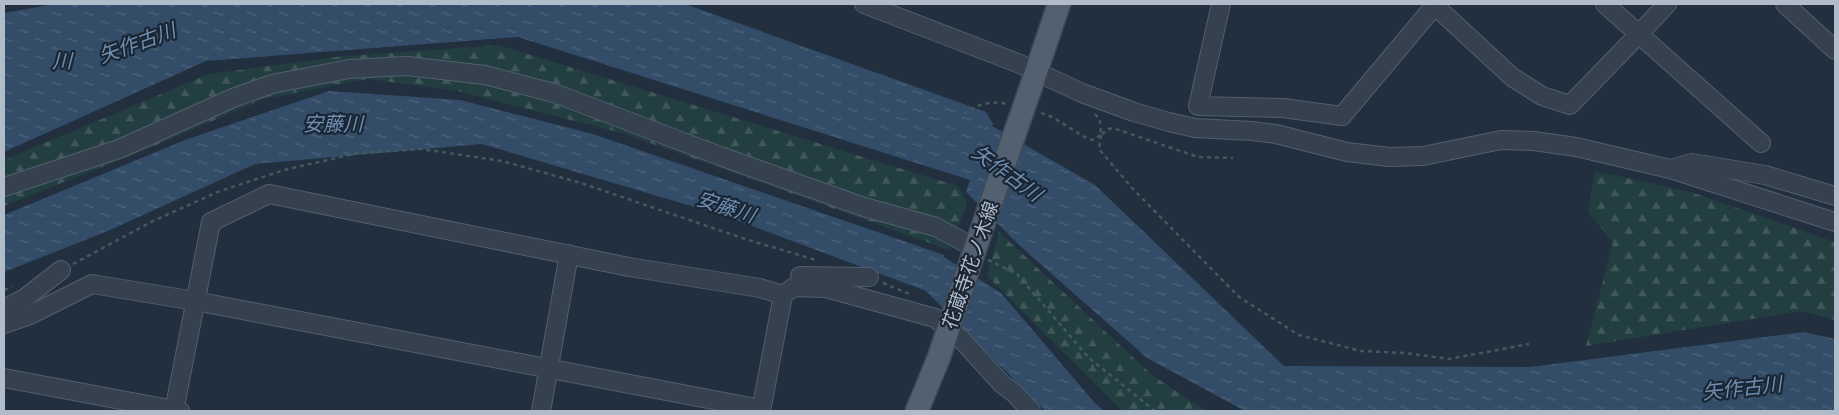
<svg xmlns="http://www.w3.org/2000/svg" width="1839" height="415" viewBox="0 0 1839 415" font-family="'Sofia Sans Condensed','Noto Sans JP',sans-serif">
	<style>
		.forest { fill: url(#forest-firs) }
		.water { fill: url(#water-ripples) }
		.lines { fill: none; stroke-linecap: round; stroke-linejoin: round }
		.minor-casing { stroke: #535f6d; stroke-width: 20 }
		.major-casing { stroke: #3e4a58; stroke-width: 25 }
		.path { stroke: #415b5d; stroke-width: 2.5; stroke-dasharray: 4 4; stroke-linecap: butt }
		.minor { stroke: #35414f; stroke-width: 18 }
		.major { stroke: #53606f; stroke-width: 22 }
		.major-bridge-casing { stroke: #3e4a58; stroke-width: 25; stroke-linecap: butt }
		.major-bridge { stroke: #53606f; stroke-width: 22 }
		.labels { text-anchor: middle; stroke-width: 4.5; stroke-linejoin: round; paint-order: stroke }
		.street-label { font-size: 19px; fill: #b1bcca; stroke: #1a2634 }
		.water-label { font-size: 20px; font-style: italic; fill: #6f8eb0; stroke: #1a2634 }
	</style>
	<defs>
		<pattern id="forest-firs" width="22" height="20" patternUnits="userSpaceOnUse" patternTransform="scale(1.25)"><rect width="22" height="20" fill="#233e40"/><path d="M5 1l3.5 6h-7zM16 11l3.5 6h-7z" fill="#41585a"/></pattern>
		<pattern id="water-ripples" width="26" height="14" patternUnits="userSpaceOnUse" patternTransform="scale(1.25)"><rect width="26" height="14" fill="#334c68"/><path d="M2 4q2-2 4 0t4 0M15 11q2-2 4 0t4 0" fill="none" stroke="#4e647c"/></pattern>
	</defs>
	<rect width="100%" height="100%" fill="#212f3f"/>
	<g class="forest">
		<path d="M498,45L958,186L967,203L949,250L625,134L458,91L368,79L264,99L135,154L4,206V160L209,74L335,57Z"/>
		<path d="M1595,171L1691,192L1835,242V320L1802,311L1586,346L1613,242L1588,212Z"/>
		<path d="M999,232L1152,375L1206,411H1122L987,276Z"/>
	</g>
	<g class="water">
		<path d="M55,4H685L986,112L993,124L992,126L1095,185L1284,366L1530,367L1804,332L1835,339V411H1245L1147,358L1019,245L966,192L970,180L518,37L206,61L4,152V13Z"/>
		<path d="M329,91L460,100L593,134L944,255V257L1001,293L1094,402L1104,411H1045L926,291L725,216L482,144L255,164L108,231L4,272V215L185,140Z"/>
	</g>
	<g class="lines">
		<defs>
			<g id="minor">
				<path d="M864,4L1020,64L1082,93L1134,112L1169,122L1195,128L1252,131L1276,134L1347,152L1389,157L1423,156L1501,140L1534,141L1576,147L1670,169L1835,222"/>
				<path d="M1221,4L1198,106L1283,108L1342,116L1436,4"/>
				<path d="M1433,4L1512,77L1542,96L1570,105L1639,34L1667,4"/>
				<path d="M1605,4L1761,143"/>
				<path d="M1785,4L1835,50"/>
				<path d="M1671,169L1692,163L1765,175L1835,196"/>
				<path d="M4,187L119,149L233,98L272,84L349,69L407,66L485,75L554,93L720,156L864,207L936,227L975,248"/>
				<path d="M800,276L869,277"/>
				<path d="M4,309L25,298L61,270"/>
				<path d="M4,324L30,315L92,284L195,301L761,409"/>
				<path d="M4,378L180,411"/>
				<path d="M174,411L211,222L269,194L629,267L760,288L783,295"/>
				<path d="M541,411L569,254"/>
				<path d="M761,411L783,295L794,287L826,288L935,318L961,339L1002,384L1014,393L1031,411"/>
			</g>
			<g id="major">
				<path d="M1034,78L1059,4"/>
				<path d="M917,411L939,357L977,243"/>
			</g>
		</defs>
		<use href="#minor" class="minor-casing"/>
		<use href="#major" class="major-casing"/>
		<g class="path">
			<path d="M1041,113L1052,117L1088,139L1092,140L1101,135"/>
			<path d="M964,114C974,105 993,100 1007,104"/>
			<path d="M1095,114L1100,120L1101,135L1108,129L1113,128L1198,157L1233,158"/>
			<path d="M1101,135L1099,149L1133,189L1239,297L1299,335L1361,351L1405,353L1449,359L1529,344"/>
			<path d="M988,260L1017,274L1089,358L1155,411"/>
			<path d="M73,264L153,221L220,191L284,170L358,153L422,149L502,161L581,183L745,239L816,260"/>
			<path d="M883,283L912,295"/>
			<path d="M4,290L12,287"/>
		</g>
		<use href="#minor" class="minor"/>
		<use href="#major" class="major"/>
		<defs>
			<path id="major-bridge" d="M977,243L1034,78"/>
		</defs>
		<use href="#major-bridge" class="major-bridge-casing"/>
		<use href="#major-bridge" class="major-bridge"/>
	</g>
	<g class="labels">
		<g class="street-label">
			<text transform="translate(970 265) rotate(-71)" y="7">花蔵寺花ノ木線</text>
		</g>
		<g class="water-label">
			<text transform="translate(137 43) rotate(-20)" y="7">矢作古川</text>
			<text x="62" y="68">川</text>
			<text x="333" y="131">安藤川</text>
			<text transform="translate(1007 173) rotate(36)" y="7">矢作古川</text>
			<text transform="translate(726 207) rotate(18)" y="7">安藤川</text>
			<text transform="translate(1742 388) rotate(-6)" y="7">矢作古川</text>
		</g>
	</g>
	<rect width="1839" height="415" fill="none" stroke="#b1bcca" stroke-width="10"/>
</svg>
